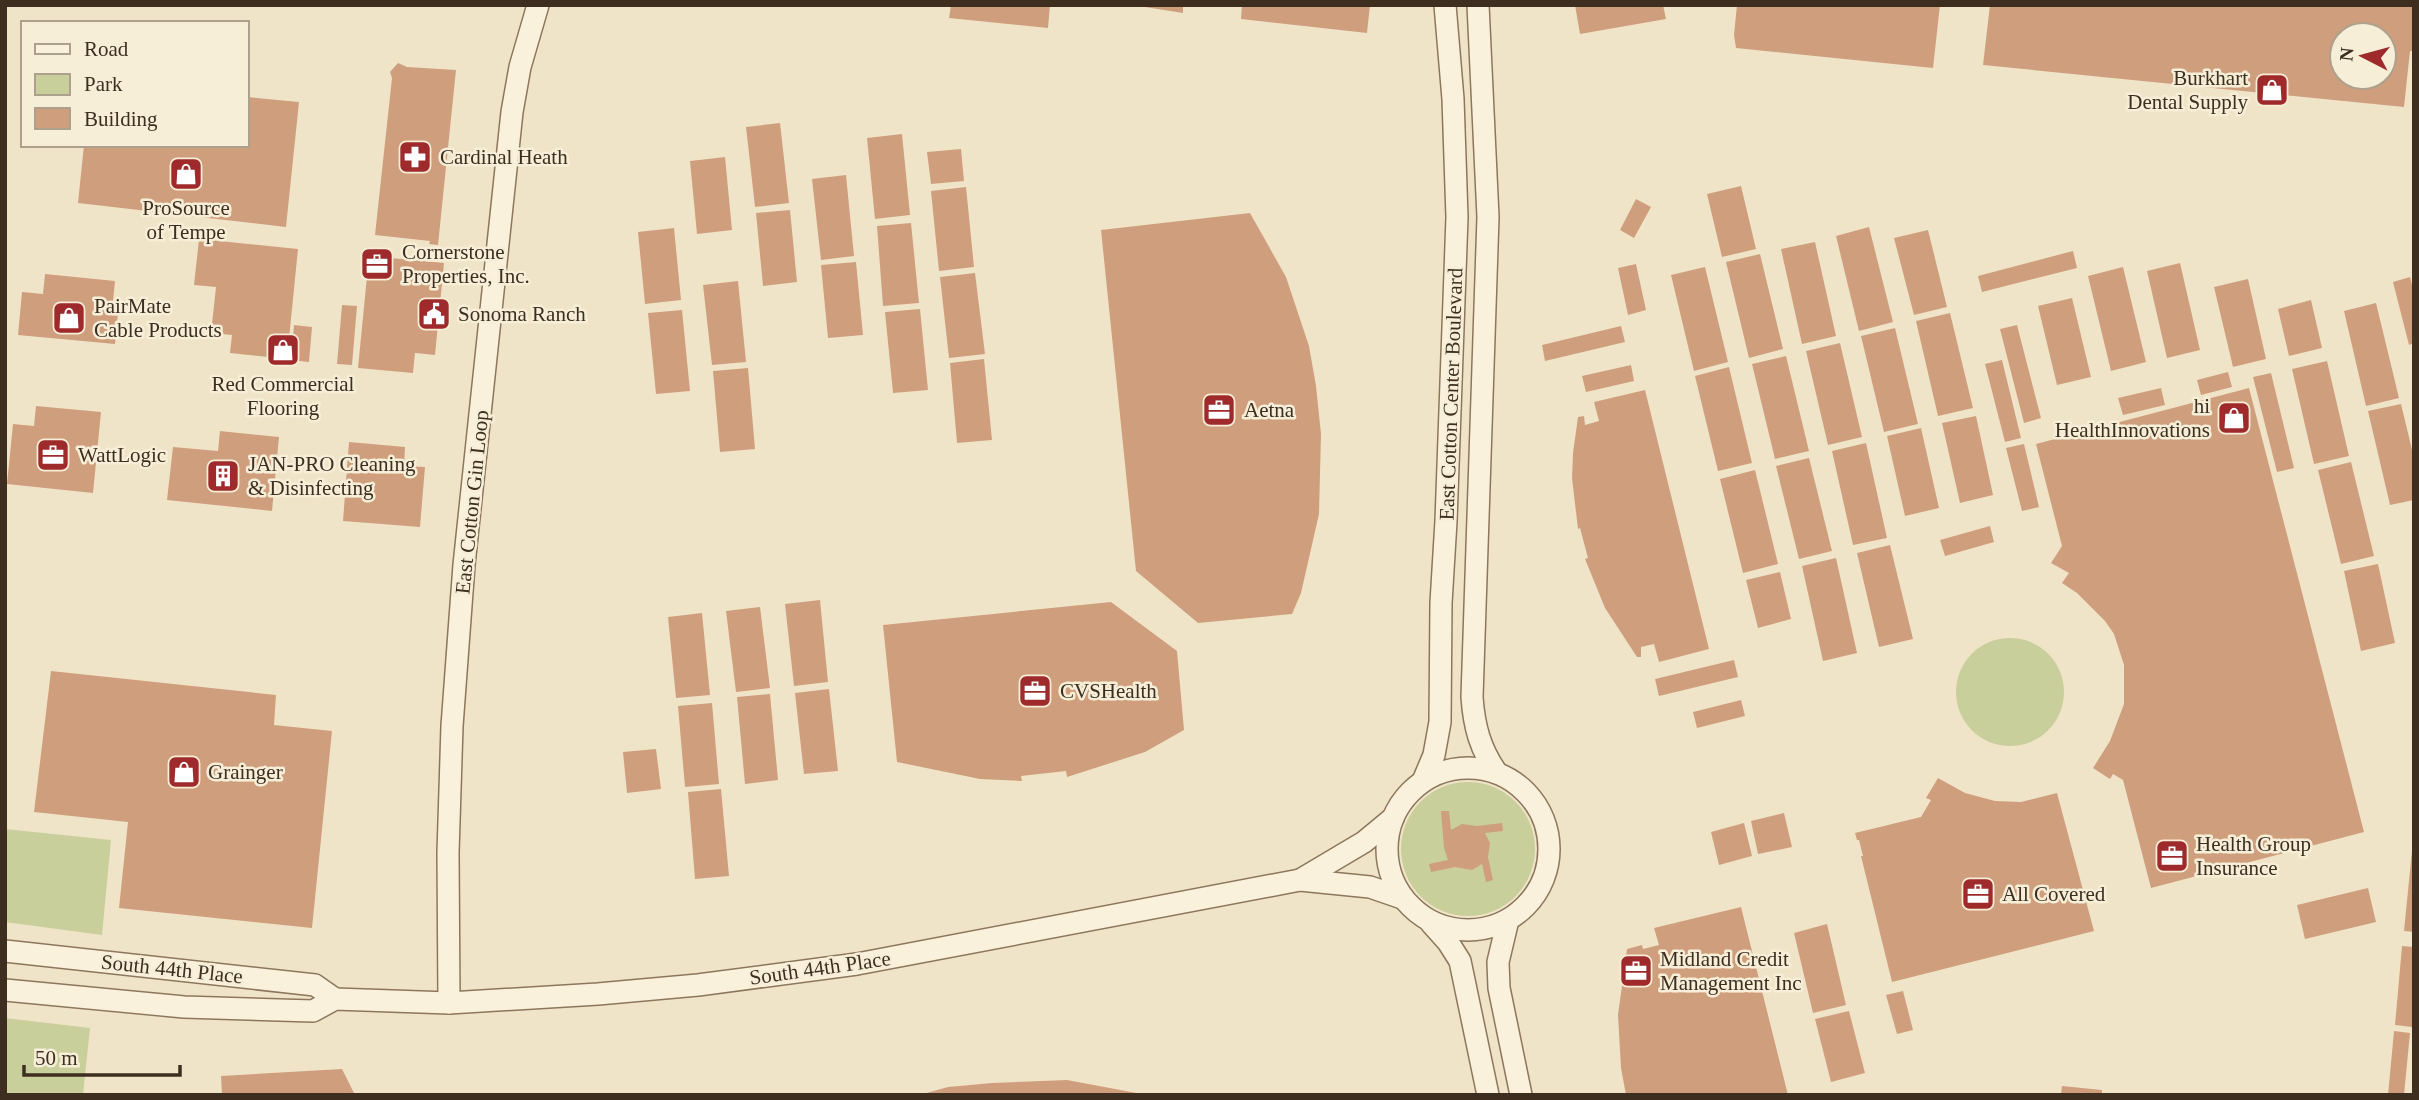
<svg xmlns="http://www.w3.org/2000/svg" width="2419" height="1100" viewBox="0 0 2419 1100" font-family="'Times New Roman',serif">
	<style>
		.green { fill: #c9cf9b }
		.building { fill: #cf9f7d; fill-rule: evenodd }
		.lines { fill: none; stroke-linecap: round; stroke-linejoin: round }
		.minor-casing { stroke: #8d765c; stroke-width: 24 }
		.minor { stroke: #faf1dc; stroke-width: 21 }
		.labels { text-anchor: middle; stroke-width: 5; stroke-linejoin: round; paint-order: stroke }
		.poi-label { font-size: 21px; fill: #3d2e20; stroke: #f7eed8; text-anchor: start }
		.street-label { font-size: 21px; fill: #3d2e20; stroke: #f7eed8 }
	</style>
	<rect width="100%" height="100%" fill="#f0e4c8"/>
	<g class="green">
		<circle cx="2010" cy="692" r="54"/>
		<circle cx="1468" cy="849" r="67"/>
		<path d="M5,829L111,840L102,935L5,922Z"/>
		<path d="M5,1018L90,1028L83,1095H5Z"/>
	</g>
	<g class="building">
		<path d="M951,5H1050L1048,28L949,18Z"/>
		<path d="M1132,5H1183V13Z"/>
		<path d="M1242,5H1370L1367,33L1241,19Z"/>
		<path d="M1575,5H1663L1666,19L1580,34Z"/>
		<path d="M1737,5H1940L1933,68L1736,48L1734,35Z"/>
		<path d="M1990,5H2414V51H2410L2404,107L1983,65ZM2342,35H2384V77H2342Z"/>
		<path d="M398,63L407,67L456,70L438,245L429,244L430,241L375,235L392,78L390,72Z"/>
		<path d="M247,97L299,102L286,227L78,203L84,145H247Z"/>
		<path d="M780,123L789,203L755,207L746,127Z"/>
		<path d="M902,134L910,215L875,219L867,138Z"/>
		<path d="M961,149L964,181L931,184L927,152Z"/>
		<path d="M725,157L732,230L697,234L690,161Z"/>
		<path d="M846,175L854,256L821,260L812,179Z"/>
		<path d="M1741,186L1756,249L1722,257L1707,194Z"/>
		<path d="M966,187L974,267L939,271L931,191Z"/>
		<path d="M1636,199L1651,207L1634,238L1620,230Z"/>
		<path d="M790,210L797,282L763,286L756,213Z"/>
		<path d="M1250,213L1286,277L1309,346L1316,386L1321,434L1319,514L1301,593L1292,614L1198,623L1136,571L1101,230Z"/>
		<path d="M911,223L919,303L883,306L877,226Z"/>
		<path d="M1869,227L1893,322L1859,331L1836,236Z"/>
		<path d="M674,228L681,300L645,304L638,232Z"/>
		<path d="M1928,230L1947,307L1914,315L1894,238Z"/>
		<path d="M199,239L298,249L287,359L230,353L232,335L211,333L216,287L194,285Z"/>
		<path d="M1815,242L1836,336L1802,344L1781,249Z"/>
		<path d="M2073,251L2077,268L1982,292L1978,276Z"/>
		<path d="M1760,254L1783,349L1749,358L1726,262Z"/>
		<path d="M369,256L444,263L435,355L415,353L413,373L358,368Z"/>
		<path d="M856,262L863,335L828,338L821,265Z"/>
		<path d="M2180,263L2200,350L2167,358L2147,271Z"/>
		<path d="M1636,264L1646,310L1628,315L1618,268Z"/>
		<path d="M1705,267L1728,362L1694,371L1671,275Z"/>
		<path d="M2123,267L2146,362L2111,371L2088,276Z"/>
		<path d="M975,273L985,354L949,358L940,277Z"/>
		<path d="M45,274L115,281L113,301L119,302L115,344L18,335L22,292L43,294Z"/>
		<path d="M2410,277L2414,293V343L2409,345L2393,282Z"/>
		<path d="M2248,279L2266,359L2233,367L2214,287Z"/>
		<path d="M738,281L746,362L712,365L703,285Z"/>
		<path d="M2072,298L2091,377L2057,385L2038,306Z"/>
		<path d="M2311,300L2322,348L2289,356L2278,309Z"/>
		<path d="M2376,303L2399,398L2366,406L2344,311Z"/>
		<path d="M342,305L357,306L352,365L337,364Z"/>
		<path d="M920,309L928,390L893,393L885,312Z"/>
		<path d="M682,310L690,391L656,394L648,313Z"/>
		<path d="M1950,313L1973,408L1938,416L1916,321Z"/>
		<path d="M294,325L312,327L309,362L291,360Z"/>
		<path d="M2017,325L2041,418L2024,423L2000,329Z"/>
		<path d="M1621,326L1625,342L1545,361L1542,345Z"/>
		<path d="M1895,328L1918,424L1884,432L1861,336Z"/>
		<path d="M1840,343L1862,437L1828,445L1806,351Z"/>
		<path d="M1786,356L1809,451L1775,459L1752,364Z"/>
		<path d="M984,359L992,440L957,443L950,363Z"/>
		<path d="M2002,360L2021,438L2005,442L1985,364Z"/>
		<path d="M2327,361L2349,456L2314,464L2292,369Z"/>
		<path d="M1631,365L1634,381L1586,392L1582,376Z"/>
		<path d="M1729,367L1752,463L1718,471L1695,376Z"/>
		<path d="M748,368L755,449L720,452L713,371Z"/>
		<path d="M2228,372L2232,387L2201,395L2197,380Z"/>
		<path d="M2271,373L2294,468L2277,472L2253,377Z"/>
		<path d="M2161,388L2165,405L2123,415L2118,398Z"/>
		<path d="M2249,388L2364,832L2151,888L2123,780L2113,774L2110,779L2093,768L2110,741L2124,704V665L2114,634L2105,621L2077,593L2062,583L2069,573L2051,563L2062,546L2036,444Z"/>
		<path d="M1645,390L1709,649L1659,662L1654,644L1641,647V657H1637L1605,608L1585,559L1588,558L1580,528L1578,529L1572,478L1573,453L1578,417L1584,416L1585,425L1599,421L1594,402Z"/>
		<path d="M2401,404L2414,458V500L2390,505L2368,411Z"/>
		<path d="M36,406L101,412L93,493L7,484L13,424L34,426Z"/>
		<path d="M1976,416L1993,495L1960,503L1942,423Z"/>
		<path d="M1921,428L1939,508L1905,516L1887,436Z"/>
		<path d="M220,431L279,437L272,511L167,500L173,447L218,451Z"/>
		<path d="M349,442L405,447L404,466L425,467L420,527L343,521Z"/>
		<path d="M1866,443L1887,538L1853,545L1832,451Z"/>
		<path d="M2024,444L2039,507L2022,511L2006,448Z"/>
		<path d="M1809,458L1832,551L1799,559L1776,466Z"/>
		<path d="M2351,462L2374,556L2341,564L2318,470Z"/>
		<path d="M1755,470L1778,564L1743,573L1720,479Z"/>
		<path d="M1990,526L1994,542L1945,556L1940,540Z"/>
		<path d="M1890,545L1913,639L1879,647L1857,553Z"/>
		<path d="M1836,558L1857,653L1823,661L1802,566Z"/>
		<path d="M2378,564L2395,643L2361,651L2344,571Z"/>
		<path d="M1780,572L1791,619L1758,628L1746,580Z"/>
		<path d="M820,600L828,682L794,686L785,604Z"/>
		<path d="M1111,602L1177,651L1184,730L1145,752L1067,777L1066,771L1021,776L1022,781L980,779L897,762L883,625Z"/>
		<path d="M760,607L770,688L736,692L726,611Z"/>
		<path d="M702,613L710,695L676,698L668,617Z"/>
		<path d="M1734,660L1738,677L1659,696L1655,679Z"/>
		<path d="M51,671L276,695L274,725L332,731L312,928L119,908L128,822L34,812Z"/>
		<path d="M829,689L838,771L804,774L795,693Z"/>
		<path d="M770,694L778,780L745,784L737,697Z"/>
		<path d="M1741,700L1745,716L1697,728L1693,712Z"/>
		<path d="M712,703L719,784L685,787L678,706Z"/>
		<path d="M656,749L661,789L627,793L623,752Z"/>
		<path d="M1938,778L1965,793L1995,801L2021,802L2057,793L2094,931L1892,982L1861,856H1863L1859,840H1857L1855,833L1921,817L1931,800L1926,798Z"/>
		<path d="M721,789L729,876L695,879L688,792Z"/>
		<path d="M1441,811H1449L1451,830L1462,824L1477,826L1502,823L1503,831L1485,833L1490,843L1488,857L1493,880L1486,882L1482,864L1472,870L1455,867L1431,872L1429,864L1448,860L1444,848Z"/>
		<path d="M1784,813L1792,847L1758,854L1751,821Z"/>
		<path d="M1744,823L1752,856L1719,865L1711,832Z"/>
		<path d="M2412,851H2414V932L2404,931Z"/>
		<path d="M2368,888L2376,922L2305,939L2297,905Z"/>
		<path d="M1741,907L1788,1095H1626L1621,1068L1618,1015L1627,949L1642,945L1643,949L1659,945L1654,928Z"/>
		<path d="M1827,924L1846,1005L1813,1013L1794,933Z"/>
		<path d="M2402,946L2414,947L2412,1027L2395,1025Z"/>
		<path d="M1903,991L1913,1030L1897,1034L1886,995Z"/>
		<path d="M1849,1011L1865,1073L1831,1082L1815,1019Z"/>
		<path d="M2394,1031L2410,1033L2404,1095H2388Z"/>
		<path d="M342,1069L355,1095H222L221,1076Z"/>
		<path d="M1067,1080L1147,1095L923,1094L948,1087L992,1083Z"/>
		<path d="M2062,1086L2102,1090V1095H2061Z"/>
	</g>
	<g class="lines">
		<defs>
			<g id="minor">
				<path d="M1478,5L1488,217L1472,697C1474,726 1480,749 1497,773"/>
				<circle cx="1468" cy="849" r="81"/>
				<path d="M1423,781L1434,755L1440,722L1441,603L1446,521L1457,217L1453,99L1445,5"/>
				<path d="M1300,880L1364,842L1393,818"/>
				<path d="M1508,920L1498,962L1499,988L1521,1095"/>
				<path d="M1431,923L1448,942L1460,961L1488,1095"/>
				<path d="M5,951L315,985L335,999"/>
				<path d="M5,990L184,1007L313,1011L335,999L449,1003L598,994L698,985L857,964L1300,880L1370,887L1402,898"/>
				<path d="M449,1003L448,853L452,726L464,565L512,112L520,67L538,5"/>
			</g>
		</defs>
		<use href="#minor" class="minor-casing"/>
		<use href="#minor" class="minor"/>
	</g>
	<defs>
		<symbol id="shop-square" viewBox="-11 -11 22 22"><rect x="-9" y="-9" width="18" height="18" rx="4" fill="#9e2a2b" stroke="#f7eed8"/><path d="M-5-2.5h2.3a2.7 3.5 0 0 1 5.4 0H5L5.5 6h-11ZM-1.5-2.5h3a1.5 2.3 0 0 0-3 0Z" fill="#fff"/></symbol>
		<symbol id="pharmacy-square" viewBox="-11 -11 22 22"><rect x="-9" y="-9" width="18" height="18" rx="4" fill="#9e2a2b" stroke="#f7eed8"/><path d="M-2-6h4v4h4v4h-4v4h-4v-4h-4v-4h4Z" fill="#fff"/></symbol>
		<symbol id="office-square" viewBox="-11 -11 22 22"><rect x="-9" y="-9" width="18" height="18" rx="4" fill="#9e2a2b" stroke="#f7eed8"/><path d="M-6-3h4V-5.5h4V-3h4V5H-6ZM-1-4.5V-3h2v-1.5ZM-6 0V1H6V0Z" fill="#fff"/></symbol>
		<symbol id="civic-square" viewBox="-11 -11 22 22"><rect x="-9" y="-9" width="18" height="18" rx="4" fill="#9e2a2b" stroke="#f7eed8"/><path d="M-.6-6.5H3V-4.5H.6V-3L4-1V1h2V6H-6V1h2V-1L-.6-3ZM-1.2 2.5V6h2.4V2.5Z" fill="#fff"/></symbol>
		<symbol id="building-square" viewBox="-11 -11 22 22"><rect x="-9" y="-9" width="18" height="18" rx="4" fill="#9e2a2b" stroke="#f7eed8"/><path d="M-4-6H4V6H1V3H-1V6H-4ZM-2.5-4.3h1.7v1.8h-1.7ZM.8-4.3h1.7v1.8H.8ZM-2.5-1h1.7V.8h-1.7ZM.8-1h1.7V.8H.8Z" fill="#fff"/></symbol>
	</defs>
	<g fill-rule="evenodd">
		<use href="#shop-square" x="2253" y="71" width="38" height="38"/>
		<use href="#pharmacy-square" x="396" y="138" width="38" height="38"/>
		<use href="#shop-square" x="167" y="155" width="38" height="38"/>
		<use href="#office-square" x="358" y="245" width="38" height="38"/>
		<use href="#civic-square" x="415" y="295" width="38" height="38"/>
		<use href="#shop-square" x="50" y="299" width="38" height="38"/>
		<use href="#shop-square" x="264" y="331" width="38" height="38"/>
		<use href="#office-square" x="1200" y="391" width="38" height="38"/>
		<use href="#shop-square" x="2215" y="399" width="38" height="38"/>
		<use href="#office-square" x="34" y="436" width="38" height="38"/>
		<use href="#building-square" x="204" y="457" width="38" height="38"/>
		<use href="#office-square" x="1016" y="672" width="38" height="38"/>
		<use href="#shop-square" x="165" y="753" width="38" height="38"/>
		<use href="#office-square" x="2153" y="837" width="38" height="38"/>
		<use href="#office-square" x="1959" y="875" width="38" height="38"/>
		<use href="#office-square" x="1617" y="952" width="38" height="38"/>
	</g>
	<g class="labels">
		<g class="poi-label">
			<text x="2248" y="85" text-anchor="end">Burkhart<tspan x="2248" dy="24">Dental Supply</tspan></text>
			<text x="440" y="164">Cardinal Heath</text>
			<text x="186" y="215" text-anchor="middle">ProSource<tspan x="186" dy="24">of Tempe</tspan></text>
			<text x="402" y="259">Cornerstone<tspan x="402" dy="24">Properties, Inc.</tspan></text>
			<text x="94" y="313">PairMate<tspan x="94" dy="24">Cable Products</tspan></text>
			<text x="458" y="321">Sonoma Ranch</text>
			<text x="283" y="391" text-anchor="middle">Red Commercial<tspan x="283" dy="24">Flooring</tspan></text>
			<text x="2210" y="413" text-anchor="end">hi<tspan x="2210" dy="24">HealthInnovations</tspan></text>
			<text x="1244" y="417">Aetna</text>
			<text x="78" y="462">WattLogic</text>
			<text x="248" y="471">JAN-PRO Cleaning<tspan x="248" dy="24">&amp; Disinfecting</tspan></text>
			<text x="1060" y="698">CVSHealth</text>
			<text x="208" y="779">Grainger</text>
			<text x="2196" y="851">Health Group<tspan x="2196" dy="24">Insurance</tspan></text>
			<text x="2002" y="901">All Covered</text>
			<text x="1660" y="966">Midland Credit<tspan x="1660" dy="24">Management Inc</tspan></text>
		</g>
		<g class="street-label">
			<text transform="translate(1451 394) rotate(-88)" y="7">East Cotton Center Boulevard</text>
			<text transform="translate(472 502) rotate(-84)" y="7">East Cotton Gin Loop</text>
			<text transform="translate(820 968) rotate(-8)" y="7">South 44th Place</text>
			<text transform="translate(172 969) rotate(6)" y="7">South 44th Place</text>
		</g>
	</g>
	<rect width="2419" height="1100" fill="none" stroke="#3d2e20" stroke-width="14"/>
	<rect x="21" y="21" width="228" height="126" fill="#f7eed8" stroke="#ada18e" stroke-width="2"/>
	<rect x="35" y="44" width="35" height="10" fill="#faf1dc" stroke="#ada18e" stroke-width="2"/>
	<text x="84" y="56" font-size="21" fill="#3d2e20">Road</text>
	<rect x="35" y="74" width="35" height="21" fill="#c9cf9b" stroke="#ada18e" stroke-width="2"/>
	<text x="84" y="91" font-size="21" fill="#3d2e20">Park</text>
	<rect x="35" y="108" width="35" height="21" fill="#cf9f7d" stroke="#ada18e" stroke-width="2"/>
	<text x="84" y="126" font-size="21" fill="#3d2e20">Building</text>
	<g transform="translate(2363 56) rotate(276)"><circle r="33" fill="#f7eed8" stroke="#ada18e" stroke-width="2"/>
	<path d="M0-5L12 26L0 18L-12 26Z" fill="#9e2a2b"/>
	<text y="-10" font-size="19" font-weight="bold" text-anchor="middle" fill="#3d2e20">N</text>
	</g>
	<path d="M24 1065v10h156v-10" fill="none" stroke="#3d2e20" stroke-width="3.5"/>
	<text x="35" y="1065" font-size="21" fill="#3d2e20" stroke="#f7eed8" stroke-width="5" paint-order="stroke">50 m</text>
</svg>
